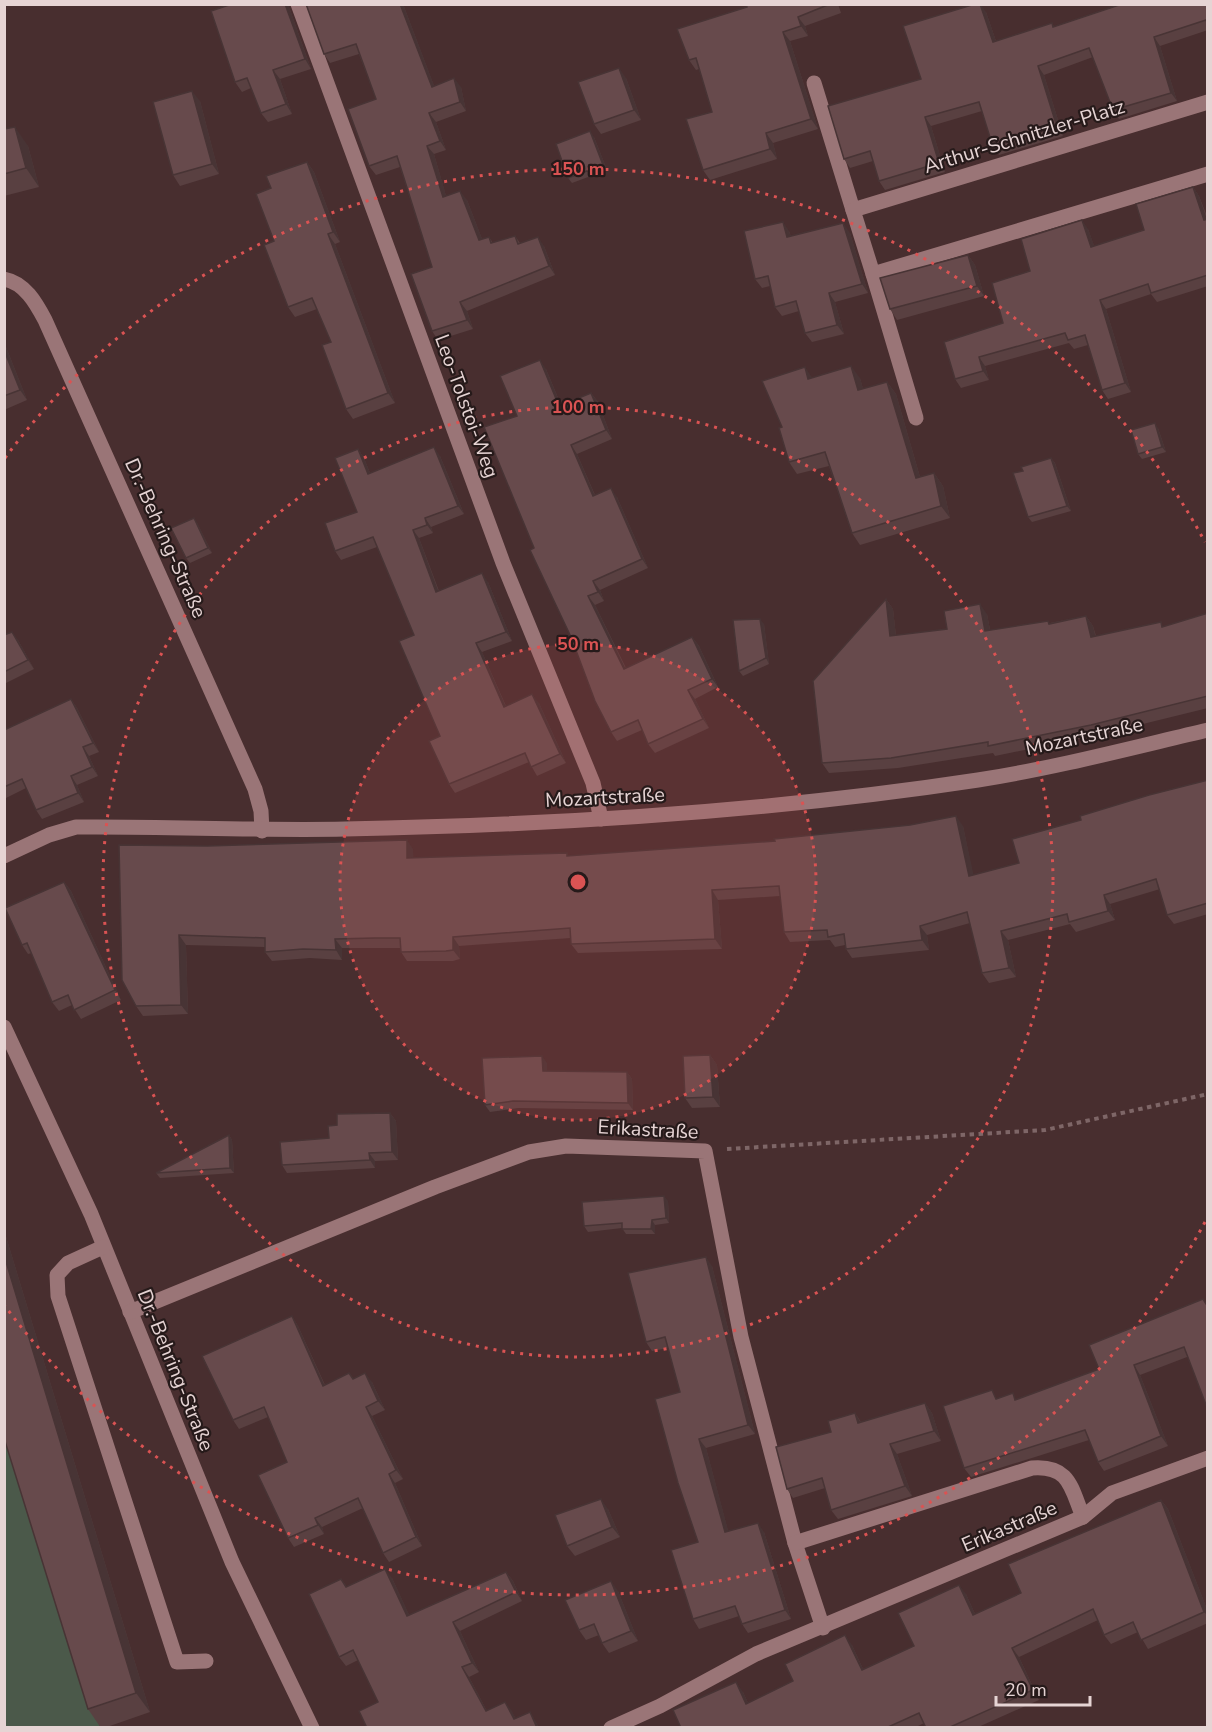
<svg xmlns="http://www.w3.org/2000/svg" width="1212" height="1732" viewBox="0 0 1212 1732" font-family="'Nunito Sans',sans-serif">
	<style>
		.green { fill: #4b594a }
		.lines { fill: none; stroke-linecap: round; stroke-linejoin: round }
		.path { stroke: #7e6667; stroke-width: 4; stroke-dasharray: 4.5 4.5; stroke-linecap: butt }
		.minor { stroke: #9a7577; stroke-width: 15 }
		.wall { fill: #594041 }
		.shaded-wall { fill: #483435 }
		.building { fill: #674a4c; stroke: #483435; stroke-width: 1.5 }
		.ring { fill: none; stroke: #da5353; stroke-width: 3; stroke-dasharray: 3 6 }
		.labels { text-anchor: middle; stroke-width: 4.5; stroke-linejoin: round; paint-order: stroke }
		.street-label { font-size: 20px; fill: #e6d4d4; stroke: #261a1a }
		.centre { fill: #da5353; stroke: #261a1a; stroke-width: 3 }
		.ring-label { font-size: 18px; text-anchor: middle; font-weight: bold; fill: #da5353; stroke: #261a1a; stroke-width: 4.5; stroke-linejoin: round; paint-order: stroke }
	</style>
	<rect width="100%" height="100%" fill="#482e2f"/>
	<path class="green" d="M5,1419L100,1727H5Z"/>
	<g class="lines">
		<path class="path" d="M727,1149L1045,1130L1208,1094"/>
		<g class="minor">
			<path d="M298,4L503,563L593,783L601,819"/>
			<path d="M814,83L853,210"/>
			<path d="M1208,102L853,210L873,274L1208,174"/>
			<path d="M873,274L916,418"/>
			<path d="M4,279C25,283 36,303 45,320L255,789L261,811L262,831"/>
			<path d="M4,856L49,835L76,827C166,826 255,831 345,829C557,825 768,812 978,780C1055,768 1131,748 1208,730"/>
			<path d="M4,1027L91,1214L232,1562L312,1728"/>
			<path d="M103,1247L68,1263L57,1275L58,1296L177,1662L206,1661"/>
			<path d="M130,1312L435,1187L529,1152L566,1146L705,1151L741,1337L795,1543L823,1628"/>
			<path d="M795,1543L1032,1468C1070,1465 1071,1488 1083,1517"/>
			<path d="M611,1728L660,1706L756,1654L1083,1517L1112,1493L1208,1458"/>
		</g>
	</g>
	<g class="wall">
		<path d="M232,4H289V7L311,69L280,79L292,114L268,122L261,113L251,88L242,92L235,82Z"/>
		<path d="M306,4H403L434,86L461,87L466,111L436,122L446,150L434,154L446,196L467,200L482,239L489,237L493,243L515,236L520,243L544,246L555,275L467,311L473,329L438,340L432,331V267L400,167L376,175L369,166L376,99L359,54L330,63L324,54Z"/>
		<path d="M746,4H838L841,13L805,26L808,36L790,41L818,129L773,143L777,159L710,180L703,170L712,112L699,69L696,70L689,60L747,7Z"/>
		<path d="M1208,4V30L1160,46L1177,101L1119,119L1113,110L1093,57L1044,75L1063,136L999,155L993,147L982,111L931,126L945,172L885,190L879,181L873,161L850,168L844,159L986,12L996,41L1052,23L1054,27Z"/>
		<path d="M626,78L641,120L601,134L594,124Z"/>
		<path d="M200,101L219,174L180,186L173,175Z"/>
		<path d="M4,129L28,146L39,187L4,196Z"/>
		<path d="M594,137L607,170L572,183L568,178Z"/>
		<path d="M307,162L314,172L340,242L335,244L395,403L353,419L346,409L331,342L317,309L295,317L288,307L274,241L271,188Z"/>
		<path d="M1193,187L1199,196L1208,219V286L1157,302L1151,294L1106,309L1131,392L1108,399L1102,390L1088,345L1074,349L1069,343L985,366L989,380L961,388L955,379L1003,323L1030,271L1088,229L1094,246L1144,230Z"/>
		<path d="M789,231L791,237L850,233L868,293L835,302L844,334L812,342L805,333L799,311L782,316L775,307L770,286L762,288L755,279Z"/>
		<path d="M968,255L975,265L984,296L897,320L890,309Z"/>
		<path d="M4,342L27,400L4,410Z"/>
		<path d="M546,369L561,405L591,393L598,402L612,439L577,454L595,495L617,497L648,568L600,590L604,601L595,605L626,668L692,637L699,646L718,687L695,699L709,728L655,753L648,744L642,730L617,741L611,732L534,548L517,416Z"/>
		<path d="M812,378H860L863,389L887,382L896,394L920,477L934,473L943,486L950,518L860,545L852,533L829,466L797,474L789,462L782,427Z"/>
		<path d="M1158,428L1166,452L1142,459L1138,454Z"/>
		<path d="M358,449L364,458L370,473L440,456L464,514L431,527L433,533L419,538L439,591L488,582L512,641L482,652L506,706L539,703L566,763L537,776L529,762L455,793L449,784L440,736L414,635L377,547L341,560L335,551L357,512Z"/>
		<path d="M1051,458L1055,463L1071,511L1032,522L1028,517L1023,471Z"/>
		<path d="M197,523L212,553L190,563L186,558Z"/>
		<path d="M886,599L893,609L896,636L947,629L987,614L990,630L1050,623L1086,616L1093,626L1096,636L1164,627L1208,613V708L1098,735L995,756L993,753L898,768L829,773L822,763Z"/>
		<path d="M764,624L769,664L743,676L739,671Z"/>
		<path d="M4,635L18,640L34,669L4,684Z"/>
		<path d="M71,699L77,708L99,752L89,756L98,776L77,785L84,802L42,819L36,810L26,788L4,799V730Z"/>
		<path d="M1208,780V914L1174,924L1167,915L1160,889L1110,904L1115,920L1076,932L1070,924L1008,940L1016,977L989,983L982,973L970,923L927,935L929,950L852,958L846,949L845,945L835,947L830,940L790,942L784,932L780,896L718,900L722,949L578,953L571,944V938L459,946L460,959L453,961H407L401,952V948H342V960L310,958L272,961L265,952V947L186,945L188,1014L143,1016L136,1006L119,845L413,849V858L567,853L568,856L775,841L963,826L973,875L1019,863L1081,820Z"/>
		<path d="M64,882L71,891L121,1000L81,1019L72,1005L59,1011L52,1002L32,953L28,954L22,945Z"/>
		<path d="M710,1055L717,1065L720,1107L692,1108L685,1098Z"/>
		<path d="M547,1063V1071L627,1072L632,1079L633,1110L518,1108L490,1112L485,1105Z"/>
		<path d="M390,1113L396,1121L398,1160L375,1161V1168L287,1173L282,1165L329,1138L337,1125Z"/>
		<path d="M229,1135L232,1140L234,1173L160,1178L156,1173Z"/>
		<path d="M668,1201L669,1223L655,1225V1234H626L622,1228L588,1232L584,1226Z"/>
		<path d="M4,1230L150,1712L104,1728H101L88,1709L4,1438Z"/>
		<path d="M712,1266L755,1434L706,1448L728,1531L764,1532L791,1619L748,1633L742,1624L739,1616L699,1629L693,1619L698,1542L680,1392L668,1348L652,1351L646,1342Z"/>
		<path d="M1203,1299L1187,1357L1140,1375L1168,1446L1104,1471L1098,1462L1089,1440L971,1477L964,1468L998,1398L1017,1399L1099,1369Z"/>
		<path d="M292,1316L298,1326L325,1385L349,1373L354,1379L372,1382L385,1410L372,1416L403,1479L395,1483L422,1546L389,1562L383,1553L363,1508L322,1527L324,1534L294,1547L288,1538L287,1462L268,1417L239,1429L233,1420Z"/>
		<path d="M925,1403L932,1413L941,1441L897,1454L912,1496L838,1519L831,1510L825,1488L793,1498L787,1489L831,1432L855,1413L861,1422Z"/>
		<path d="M1161,1500L1168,1509L1208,1612V1623L1148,1649L1138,1632L1111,1644L1104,1635L1098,1620L1019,1657L1039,1700L976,1728H926L924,1723L914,1728H681L743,1692L748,1703L793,1681L852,1645L863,1669L914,1646L966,1594L975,1614L1021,1593Z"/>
		<path d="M608,1509L620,1537L575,1556L567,1546Z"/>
		<path d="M506,1572L513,1581L522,1601L460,1631L479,1672L469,1677L487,1711L505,1702L516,1719L530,1712L539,1728H367L378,1702L358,1660L346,1666L339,1657L341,1579L347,1587L392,1578L409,1615Z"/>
		<path d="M618,1591L638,1641L609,1653L602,1643L599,1635L586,1640L579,1630Z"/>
	</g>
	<g class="shaded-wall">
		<path d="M285,4H289V7L311,69L305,59Z"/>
		<path d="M400,4H403L438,96L432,87Z"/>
		<path d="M980,4L986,12L999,50L993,42Z"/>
		<path d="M798,17L805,26L808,36L801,26Z"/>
		<path d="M783,32L790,41L818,129L811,119Z"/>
		<path d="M1154,37L1160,46L1177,101L1171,93Z"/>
		<path d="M1038,66L1044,75L1063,136L1057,127Z"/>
		<path d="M619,68L626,78L641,120L634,110Z"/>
		<path d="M273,70L280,79L292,114L286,104Z"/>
		<path d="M454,78L461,87L466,111L460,102Z"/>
		<path d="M192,91L200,101L219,174L212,164Z"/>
		<path d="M429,113L436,122L446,150L440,141Z"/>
		<path d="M925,117L931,126L945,172L939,163Z"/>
		<path d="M15,127L28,146L39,187L26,168Z"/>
		<path d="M590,131L594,137L607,170L603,165Z"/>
		<path d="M766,133L773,143L777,159L770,149Z"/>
		<path d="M427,146L434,154L449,206L443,197Z"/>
		<path d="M307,162L314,172L340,242L333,232Z"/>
		<path d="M1193,187L1199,196L1208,222L1204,220Z"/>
		<path d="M460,191L467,200L486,249L479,240Z"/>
		<path d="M1082,220L1088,229L1098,256L1091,247Z"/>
		<path d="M783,222L789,231L794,247L787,237Z"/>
		<path d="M843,223L850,233L868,293L862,284Z"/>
		<path d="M328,234L335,244L395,403L388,393Z"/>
		<path d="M538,237L544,246L555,275L549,266Z"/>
		<path d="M968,255L975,265L984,296L977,286Z"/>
		<path d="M829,293L835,302L844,334L837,325Z"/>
		<path d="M1100,300L1106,309L1131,392L1125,383Z"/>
		<path d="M460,302L467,311L473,329L467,320Z"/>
		<path d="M4,342L27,400L20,390L4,350Z"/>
		<path d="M979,357L985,366L989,380L983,371Z"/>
		<path d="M540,360L546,369L565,415L559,406Z"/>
		<path d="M851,366L860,378L867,402L858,390Z"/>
		<path d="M805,367L813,379H808Z"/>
		<path d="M887,382L896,394L924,491L916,478Z"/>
		<path d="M591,393L598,402L612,439L606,430Z"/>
		<path d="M1155,423L1158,428L1166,452L1162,447Z"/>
		<path d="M571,445L577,454L599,505L593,496Z"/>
		<path d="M434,447L440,456L464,514L458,506Z"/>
		<path d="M358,449L364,458L374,483L368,474Z"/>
		<path d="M1051,458L1055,463L1071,511L1067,506Z"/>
		<path d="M934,473L943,486L950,518L941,506Z"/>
		<path d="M611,488L617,497L648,568L642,559Z"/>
		<path d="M194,518L197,523L212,553L208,548Z"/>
		<path d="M425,518L431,527L433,533L427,525Z"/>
		<path d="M413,530L419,538L442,601L436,592Z"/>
		<path d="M482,573L488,582L512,641L506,632Z"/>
		<path d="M593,581L600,590L604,601L598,592Z"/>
		<path d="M588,596L595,605L630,678L624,669Z"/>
		<path d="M886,599L893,609L897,646L890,636Z"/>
		<path d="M980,604L987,614L992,641L985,631Z"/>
		<path d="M1086,616L1093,626L1098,647L1091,637Z"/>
		<path d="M760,619L764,624L769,664L766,658Z"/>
		<path d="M12,632L18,640L34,669L28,660Z"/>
		<path d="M692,637L699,646L718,687L712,679Z"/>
		<path d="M476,643L482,652L510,716L504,707Z"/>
		<path d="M688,690L695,699L709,728L703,719Z"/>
		<path d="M532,694L539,703L566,763L560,754Z"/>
		<path d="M71,699L77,708L99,752L93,743Z"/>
		<path d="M83,747L89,756L98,776L92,767Z"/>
		<path d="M71,776L77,785L84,802L78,793Z"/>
		<path d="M956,816L963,826L976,886L969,876Z"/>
		<path d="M407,840L413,849L414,867L407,858Z"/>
		<path d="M64,882L71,891L121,1000L115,990Z"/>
		<path d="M712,890L718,900L722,949L715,939Z"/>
		<path d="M1104,895L1110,904L1115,920L1108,911Z"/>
		<path d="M920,926L927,935L929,950L922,940Z"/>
		<path d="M1001,931L1008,940L1016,977L1009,968Z"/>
		<path d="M179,935L186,945L188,1014L181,1005Z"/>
		<path d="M453,937L459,946L460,959L453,950Z"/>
		<path d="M335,939L342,948V960L336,950Z"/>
		<path d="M710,1055L717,1065L720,1107L713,1097Z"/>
		<path d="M542,1056L547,1063V1078L543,1071Z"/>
		<path d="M627,1072L632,1079L633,1110L628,1103Z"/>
		<path d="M390,1113L396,1121L398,1160L392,1152Z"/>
		<path d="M229,1135L232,1140L234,1173L230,1168Z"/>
		<path d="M369,1153L375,1161V1168L370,1160Z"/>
		<path d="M664,1196L668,1201L669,1223L666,1218Z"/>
		<path d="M652,1220L655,1225V1234L651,1229Z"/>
		<path d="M4,1230L150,1712L136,1693L4,1255Z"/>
		<path d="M706,1257L712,1266L755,1434L748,1425Z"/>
		<path d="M292,1316L298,1326L329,1395L323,1386Z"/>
		<path d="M1134,1365L1140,1375L1168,1446L1161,1436Z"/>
		<path d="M365,1373L372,1382L385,1410L378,1401Z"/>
		<path d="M925,1403L932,1413L941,1441L934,1431Z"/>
		<path d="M366,1407L372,1416L403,1479L396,1470Z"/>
		<path d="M855,1413L861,1423H858Z"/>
		<path d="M699,1439L706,1448L731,1541L725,1532Z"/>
		<path d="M890,1444L897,1454L912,1496L905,1486Z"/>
		<path d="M389,1474L395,1483L422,1546L416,1537Z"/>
		<path d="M601,1499L608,1509L620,1537L612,1527Z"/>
		<path d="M1161,1500L1168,1509L1208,1612V1616L1204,1612Z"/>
		<path d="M315,1518L322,1527L324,1534L318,1525Z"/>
		<path d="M758,1523L764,1532L791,1619L785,1610Z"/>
		<path d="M385,1569L392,1578L414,1625L407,1616Z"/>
		<path d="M506,1572L513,1581L522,1601L516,1592Z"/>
		<path d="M611,1581L618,1591L638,1641L631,1631Z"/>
		<path d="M959,1585L966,1594L980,1625L973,1615Z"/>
		<path d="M453,1622L460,1631L479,1672L472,1663Z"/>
		<path d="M845,1635L852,1645L868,1680L862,1670Z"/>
		<path d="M1012,1648L1019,1657L1039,1700L1033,1690Z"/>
		<path d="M462,1667L469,1677L492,1721L486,1711Z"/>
		<path d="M736,1682L743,1692L753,1713L746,1704Z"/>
		<path d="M505,1702L512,1711L520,1728L514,1719Z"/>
		<path d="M530,1712L536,1722L539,1728H537Z"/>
	</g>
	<g class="building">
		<path d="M232,4H285L305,59L273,70L286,104L261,113L247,78L235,82L211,11Z"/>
		<path d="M306,4H400L432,87L454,78L460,102L429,113L440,141L427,146L443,197L460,191L479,240L489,237L491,243L515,236L518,244L538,237L549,266L460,302L467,320L432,331L411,274L432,267L397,156L369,166L348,109L376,99L356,44L324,54Z"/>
		<path d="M746,4H830L798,17L801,26L783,32L811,119L766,133L770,149L703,170L686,119L712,112L696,58L689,60L677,29L747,7Z"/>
		<path d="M975,4H980L993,42L1052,23L1053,27L1122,4H1208V25L1206,20L1154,37L1171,93L1113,110L1089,48L1038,66L1057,127L993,147L979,102L925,117L939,163L879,181L870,151L844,159L828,106L921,79L903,26Z"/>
		<path d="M619,68L634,110L594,124L578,82Z"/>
		<path d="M192,91L212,164L173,175L153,102Z"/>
		<path d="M15,127L26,168L4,174V129Z"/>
		<path d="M590,131L603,165L568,178L556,144Z"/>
		<path d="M307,162L333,232L328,234L388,393L346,409L322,345L331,342L312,298L288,307L264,245L274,241L256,194L271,188L266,176Z"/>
		<path d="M1193,187L1204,220L1208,219V275L1151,293L1148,284L1100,300L1125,383L1102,390L1085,335L1068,340L1065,333L979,357L983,371L955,379L944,342L1003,323L992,283L1030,271L1021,239L1082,220L1091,247L1144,230L1136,204Z"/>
		<path d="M783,222L787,237L843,223L862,284L829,293L837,325L805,333L796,301L775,307L768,276L755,279L744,231Z"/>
		<path d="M968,255L977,286L890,309L880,278Z"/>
		<path d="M4,350L20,390L4,396Z"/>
		<path d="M540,360L559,406L591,393L606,430L571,445L593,496L611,488L642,559L593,581L598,592L588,596L624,669L692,637L712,679L688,690L703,719L648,744L638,720L611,732L595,701L571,637L530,550L534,548L484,427L517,416L500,376Z"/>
		<path d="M851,366L858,390L887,382L916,478L934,473L941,506L852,533L825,452L789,462L779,428L782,427L762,381L805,367L808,379Z"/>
		<path d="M1155,423L1162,447L1138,454L1131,430Z"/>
		<path d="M434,447L458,506L425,518L427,525L413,530L436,592L482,573L506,632L476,643L504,707L532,694L560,754L531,767L525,753L449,784L429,741L440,736L399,641L414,635L373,537L335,551L325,523L357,512L335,458L358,449L368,474Z"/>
		<path d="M1051,458L1067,506L1028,517L1013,473L1023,471L1021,467Z"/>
		<path d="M194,518L208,548L186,558L171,528Z"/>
		<path d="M886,599L890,636L947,629L944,611L980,604L985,631L1048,621L1049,624L1086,616L1091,637L1161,622L1162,627L1208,613V696L1091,725L988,746V742L891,758L822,763L813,681Z"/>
		<path d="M760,619L766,658L739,671L733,620Z"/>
		<path d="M12,632L28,660L4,672V635Z"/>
		<path d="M71,699L93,743L83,747L92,767L71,776L78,793L36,810L22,779L4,787V730Z"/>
		<path d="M1208,780V903L1167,915L1156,879L1104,895L1108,911L1069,922L1067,914L1001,931L1009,968L982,973L967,912L920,926L922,940L846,949L844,934L828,937L827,930L784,932L779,886L712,890L715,939L571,944L570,928L453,937V950L446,951L401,952L400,938H375L335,939L336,950L303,949L265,952V938L179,935L181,1005L136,1006L122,980L119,845L207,846L407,840V858L567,853V856L775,841L774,839L910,825L956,816L969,876L1019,863L1012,839L1081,820L1080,816L1149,795Z"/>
		<path d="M64,882L115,990L74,1010L68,995L52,1002L27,943L22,945L5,908Z"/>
		<path d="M710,1055L713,1097L685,1098L683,1056Z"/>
		<path d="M542,1056L543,1071L627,1072L628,1103L513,1101L485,1105L482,1058Z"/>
		<path d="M390,1113L392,1152L369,1153L370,1160L282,1165L280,1142L329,1138L328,1126L337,1125V1114Z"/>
		<path d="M229,1135L230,1168L156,1173Z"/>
		<path d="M664,1196L666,1218L652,1220L651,1229H622V1223L584,1226L582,1202Z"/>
		<path d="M4,1255L136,1693L88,1709L4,1438Z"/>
		<path d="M706,1257L748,1425L699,1439L725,1532L758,1523L785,1610L742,1624L735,1606L693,1619L671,1550L698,1542L678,1483L655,1399L680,1392L665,1337L646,1342L628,1273Z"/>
		<path d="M1203,1299L1206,1304H1208V1410L1184,1347L1134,1365L1161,1436L1098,1462L1085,1430L964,1468L943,1406L992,1390L996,1399L1013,1393L1015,1400L1099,1369L1089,1345Z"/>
		<path d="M292,1316L323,1386L349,1373L353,1379L365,1373L378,1401L366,1407L396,1470L389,1474L416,1537L383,1553L358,1498L315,1518L318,1525L288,1538L258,1475L287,1462L264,1407L233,1420L202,1356Z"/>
		<path d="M925,1403L934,1431L890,1444L905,1486L831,1510L822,1478L787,1489L776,1447L831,1432L828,1421L855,1413L858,1423Z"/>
		<path d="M601,1499L612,1527L567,1546L555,1515Z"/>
		<path d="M1161,1500L1204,1612L1141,1640L1133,1622L1104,1635L1093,1609L1012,1648L1033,1690L948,1728H926L919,1713L886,1728H681L673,1710L736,1682L746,1704L793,1681L785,1664L845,1635L862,1670L914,1646L898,1613L959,1585L973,1615L1021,1593L1008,1564Z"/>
		<path d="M385,1569L407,1616L506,1572L516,1592L453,1622L472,1663L462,1667L486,1711L505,1702L514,1719L530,1712L537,1728H367L359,1711L378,1702L353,1650L339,1657L309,1594L341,1579L346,1587Z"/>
		<path d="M611,1581L631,1631L602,1643L594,1624L579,1630L565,1600Z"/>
	</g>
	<circle cx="578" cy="882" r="238" fill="#da5353" fill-opacity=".12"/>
	<g class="ring">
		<circle cx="578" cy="882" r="238"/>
		<circle cx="578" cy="882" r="475"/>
		<path d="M1205 1222A713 713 0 0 1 5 1306M5 458A713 713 0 0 1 1205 542"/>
	</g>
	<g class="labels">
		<g class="street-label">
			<text transform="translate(1024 136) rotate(-17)" y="7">Arthur-Schnitzler-Platz</text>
			<text transform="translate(467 406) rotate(70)" y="7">Leo-Tolstoi-Weg</text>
			<text transform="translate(166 538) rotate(66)" y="7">Dr.-Behring-Straße</text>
			<text transform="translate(1084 736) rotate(-12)" y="7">Mozartstraße</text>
			<text transform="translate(605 797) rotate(-3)" y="7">Mozartstraße</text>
			<text transform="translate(648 1129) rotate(3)" y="7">Erikastraße</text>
			<text transform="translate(176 1370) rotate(68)" y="7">Dr.-Behring-Straße</text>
			<text transform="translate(1009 1526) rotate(-23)" y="7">Erikastraße</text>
		</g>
	</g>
	<circle cx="578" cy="882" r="9" class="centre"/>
	<g class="ring-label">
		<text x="578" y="175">150 m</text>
		<text x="578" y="413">100 m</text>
		<text x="578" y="650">50 m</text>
	</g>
	<rect width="1212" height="1732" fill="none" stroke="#e6d4d4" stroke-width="12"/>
	<path d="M996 1696v9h94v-9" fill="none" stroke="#e6d4d4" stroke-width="3"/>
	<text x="1005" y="1696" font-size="18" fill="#e6d4d4" stroke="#261a1a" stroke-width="4.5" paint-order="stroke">20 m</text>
</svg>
